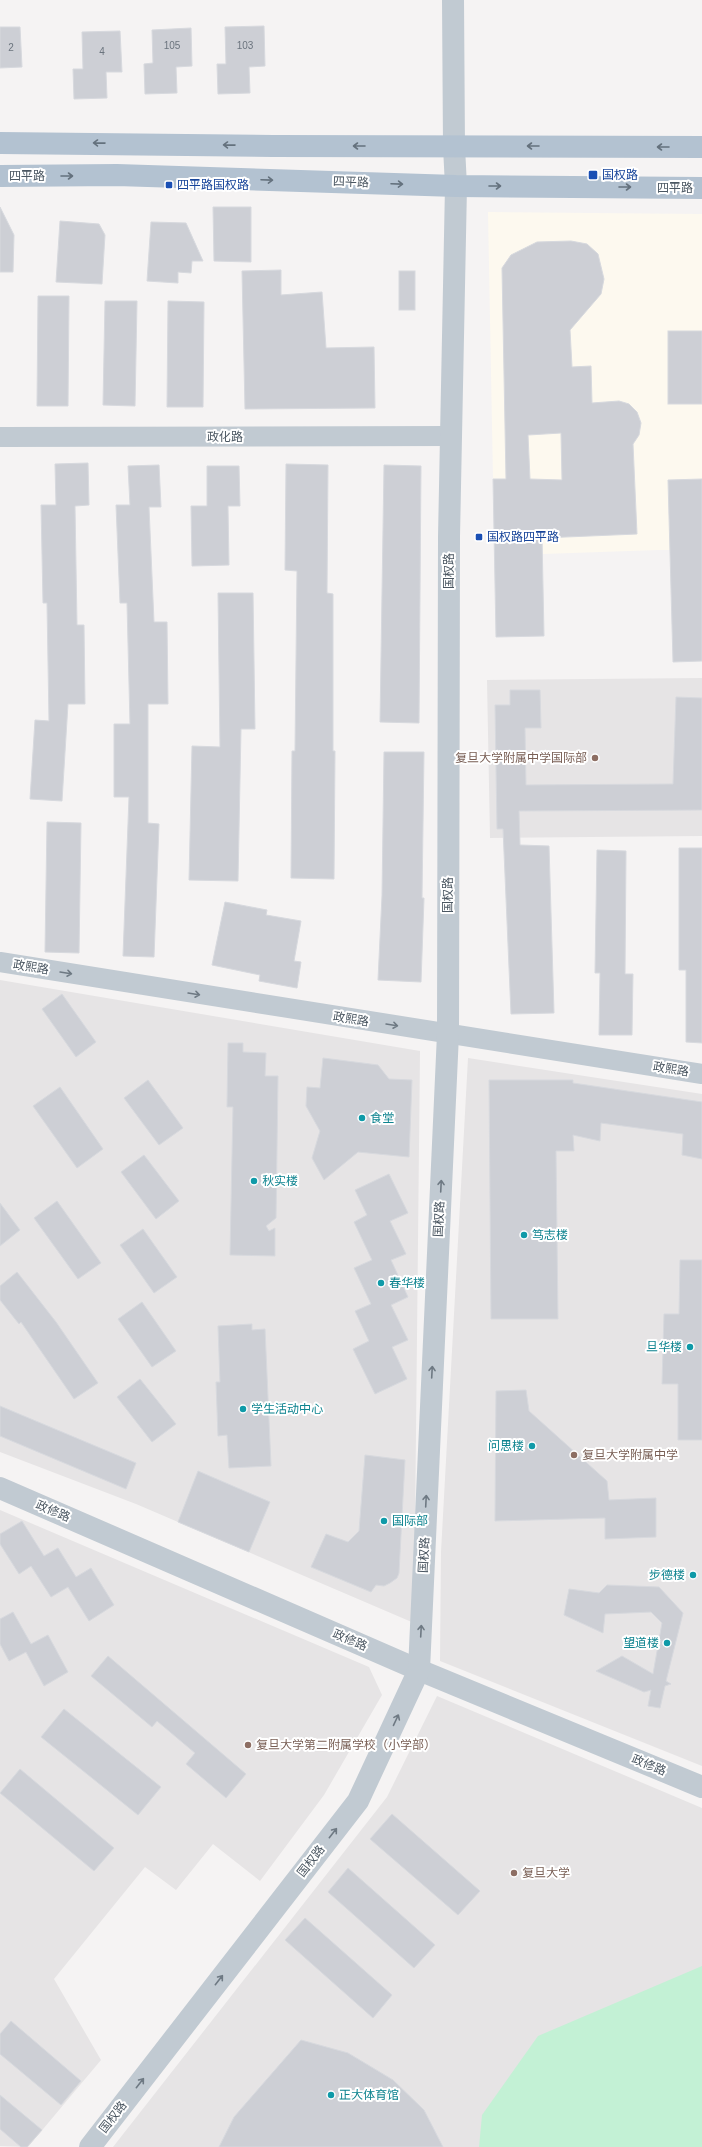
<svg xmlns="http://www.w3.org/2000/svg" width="702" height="2147" viewBox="0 0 702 2147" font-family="Arial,'Noto Sans SC',sans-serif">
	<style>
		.commercial { fill: #fdf9ef }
		.education { fill: #e6e4e5 }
		.green { fill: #c3f1d5 }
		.building { fill: #cdcfd5; stroke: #d7d9de; fill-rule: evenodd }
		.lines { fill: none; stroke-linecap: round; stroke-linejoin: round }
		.minor { stroke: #c1cad2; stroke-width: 20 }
		.tertiary { stroke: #c1cad2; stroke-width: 22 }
		.primary { stroke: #b3c2d1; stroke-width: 22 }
		.oneway { stroke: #64717d }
		.oneway2 { stroke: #6e7983 }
		.transit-dot { fill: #1a4fb4; stroke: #fff; stroke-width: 1.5 }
		.education-dot { fill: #8d6e63; stroke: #fff; stroke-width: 1.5 }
		.culture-dot { fill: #0f9aa8; stroke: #fff; stroke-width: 1.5 }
		.labels { text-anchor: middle; stroke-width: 4; stroke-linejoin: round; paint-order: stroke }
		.number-label { font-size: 10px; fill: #6b747e }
		.transit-label { font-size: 12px; fill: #164399; stroke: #fff; text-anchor: start }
		.street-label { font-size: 12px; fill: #4a5661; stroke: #fff }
		.education-label { font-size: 12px; fill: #785e54; stroke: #fff; text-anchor: start }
		.culture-label { font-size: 12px; fill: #0d838f; stroke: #fff; text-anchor: start }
	</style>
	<rect width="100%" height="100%" fill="#f5f3f3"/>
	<path class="commercial" d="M488,212L702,214V550H658L543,554L541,484L493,479Z"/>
	<g class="education">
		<path d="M702,678V836L490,838L487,680Z"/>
		<path d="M0,980L420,1051L414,1623L136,1504L0,1452Z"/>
		<path d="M468,1058L702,1094V1766L440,1661L441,1552Z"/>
		<path d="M0,1510L369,1667L382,1695L324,1795L260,1881L213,1844L176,1890L145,1867L54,1979L101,2060L28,2147L0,2146Z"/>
		<path d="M437,1696L702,1808V2147H113L387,1797Z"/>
	</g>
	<path class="green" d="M702,1966V2147H479L482,2115L538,2036Z"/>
	<g class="building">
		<path d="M264,26L265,66L249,67L250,93L218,94L217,64H226L225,27Z"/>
		<path d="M0,27H20L22,67L0,68Z"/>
		<path d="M191,28L192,66L176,67L177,93L145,94L144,64L153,63L152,30Z"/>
		<path d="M120,31L122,72H106L107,98L74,99L73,69H83L82,32Z"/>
		<path d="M0,207L14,235L13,272H0Z"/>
		<path d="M213,207H251V262L214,261Z"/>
		<path d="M60,221L99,224L105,235L102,284L56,282Z"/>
		<path d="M151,222L186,223L203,261H192L191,273L178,272V283L147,281Z"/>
		<path d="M571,241L587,244L598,254L604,279L601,294L570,330L572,367L591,366L592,403L619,401L629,404L637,412L641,423L639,435L633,444L637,534L542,538L544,636L496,637L493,479H506L502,268L511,255L537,242ZM561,433L562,480L530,479L528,435Z"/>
		<path d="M281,270V295L322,292L326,348L374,347L375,408L245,409L242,271Z"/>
		<rect x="399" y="271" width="16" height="39"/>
		<path d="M38,296H69L68,406H37Z"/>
		<path d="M105,301H137L135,406L103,405Z"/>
		<path d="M168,301L204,302L203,407H167Z"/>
		<rect x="668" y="331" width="34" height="73"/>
		<path d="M88,463L89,505L75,506L77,625H84L85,704H68L62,801L30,799L35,720L49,721L47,603H43L41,505H56L55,464Z"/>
		<path d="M286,464L328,465L327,593L333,594V751H335L334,879L291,878L292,751H295L297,571L285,570Z"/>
		<path d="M159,465L161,507H149L154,622H167L168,704H148V823L159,824L154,957L123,956L129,797H114V724H130L127,603H120L116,505H130L128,466Z"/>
		<path d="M384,465L421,466L419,723L380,722Z"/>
		<path d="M207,466H239L240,506H228L229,565L192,566L191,506H207Z"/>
		<path d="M702,479V661L673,662L668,480Z"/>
		<path d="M218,593H253L255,729H241L238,881L189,880L192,746L220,747Z"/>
		<path d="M510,690H540L541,728H525L526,785L673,784L676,697L702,698V810L519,811L520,845L549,846L554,1013L511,1014L503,829H497L495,705H510Z"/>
		<path d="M384,752H424L422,898H424L421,982L378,980L382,896Z"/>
		<path d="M47,822L81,823L79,953L45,952Z"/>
		<path d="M679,848H702V1043L686,1042V970H679Z"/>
		<path d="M597,850L626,851L625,974H633L632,1035H599L600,973H595Z"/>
		<path d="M225,902L267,910L266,915L301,921L294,961L301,962L297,988L259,981L260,975L212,965Z"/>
		<path d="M62,994L96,1042L76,1057L42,1009Z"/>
		<path d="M228,1043H243V1052L266,1053L265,1076H278L276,1218L266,1226L269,1231L275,1228V1256L230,1255L233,1107H227Z"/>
		<path d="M323,1058L378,1065L389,1079L412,1080L409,1157L358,1152L324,1180L312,1158L320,1131L306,1106L307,1087L320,1088Z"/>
		<path d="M148,1080L183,1128L159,1145L124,1098Z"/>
		<path d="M489,1080H573V1083L702,1102V1159L682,1155L683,1134L601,1123L600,1141L573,1135L574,1151H556L558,1319H491Z"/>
		<path d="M60,1087L103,1149L77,1168L33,1106Z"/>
		<path d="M144,1155L179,1201L156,1219L121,1172Z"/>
		<path d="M389,1174L408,1213L390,1221L406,1254L391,1260L408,1297L391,1305L408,1340L392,1347L407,1379L375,1394L353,1349L369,1341L355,1311L371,1304L354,1268L372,1260L354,1222L367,1215L355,1190Z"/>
		<path d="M57,1201L101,1263L78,1279L34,1218Z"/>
		<path d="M0,1203L20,1230L0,1246Z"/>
		<path d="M143,1229L177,1277L154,1293L120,1245Z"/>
		<path d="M680,1260H702V1440H678V1384H662L664,1314H679Z"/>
		<path d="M17,1272L56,1322L98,1383L74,1399L21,1322L19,1324L0,1300V1286Z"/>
		<path d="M142,1302L176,1351L152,1367L118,1319Z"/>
		<path d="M252,1324V1330L265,1329L271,1466L229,1468L227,1435L218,1436L216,1382H220L218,1326Z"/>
		<path d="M140,1379L176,1424L152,1442L117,1397Z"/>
		<path d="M526,1390L529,1411L607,1481L609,1500L656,1498V1537L605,1539V1518L495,1521L496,1391Z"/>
		<path d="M0,1406L136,1463L126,1489L0,1436Z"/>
		<path d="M365,1455L405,1460L399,1573L397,1578L390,1583L384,1586L376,1585L371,1592L311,1567L326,1534L348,1542L359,1531Z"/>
		<path d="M198,1471L270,1502L249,1552L178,1522Z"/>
		<path d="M22,1521L44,1556L58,1548L76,1577L91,1568L114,1605L89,1621L68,1587L51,1597L31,1566L19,1574L0,1544V1534Z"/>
		<path d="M607,1585L659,1587L683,1613L666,1681L671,1684L665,1686L660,1708L648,1706L651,1690L644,1692L596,1671L622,1656L653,1674L662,1623L651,1612L605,1614L603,1633L564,1615L569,1589L599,1593Z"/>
		<path d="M13,1612L31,1644L48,1635L68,1672L44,1686L26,1652L9,1661L0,1644V1619Z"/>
		<path d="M108,1656L246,1774L226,1798L186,1764L195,1753L157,1721L152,1727L91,1676Z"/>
		<path d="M64,1709L161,1787L138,1815L41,1737Z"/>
		<path d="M20,1769L114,1848L94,1871L0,1793Z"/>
		<path d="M392,1814L480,1891L458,1915L370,1839Z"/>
		<path d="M348,1868L435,1945L414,1968L328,1892Z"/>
		<path d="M305,1918L392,1995L373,2018L285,1940Z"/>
		<path d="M11,2021L81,2081L61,2105L0,2054V2034Z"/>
		<path d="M301,2040L348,2053L393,2080L424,2110L443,2147H219L234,2117Z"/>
		<path d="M0,2095L42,2130L27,2147H21L0,2129Z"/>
	</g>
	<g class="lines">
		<g class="minor">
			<path d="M0,437L451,436"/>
			<path d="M0,962L702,1074"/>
		</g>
		<g class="tertiary">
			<path d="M0,1488L419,1670L702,1787"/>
			<path d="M90,2147L358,1801L419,1670L448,1034L449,537L456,186L454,147L453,0"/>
		</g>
		<g class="primary">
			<path d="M0,143L273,146L702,147"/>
			<path d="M0,176L117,175L456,186L702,188"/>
		</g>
	</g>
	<defs><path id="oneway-shaft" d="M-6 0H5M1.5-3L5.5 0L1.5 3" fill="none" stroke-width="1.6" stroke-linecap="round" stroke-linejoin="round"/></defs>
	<g class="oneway">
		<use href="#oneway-shaft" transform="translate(99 143) rotate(-179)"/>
		<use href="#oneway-shaft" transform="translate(229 145) rotate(-179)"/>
		<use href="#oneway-shaft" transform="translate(359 146) rotate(-180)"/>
		<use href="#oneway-shaft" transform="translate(533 146) rotate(180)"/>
		<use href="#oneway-shaft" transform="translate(663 147) rotate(-180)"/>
		<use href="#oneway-shaft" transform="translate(67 176)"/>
		<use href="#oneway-shaft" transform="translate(267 180) rotate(2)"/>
		<use href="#oneway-shaft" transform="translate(397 184) rotate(2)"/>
		<use href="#oneway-shaft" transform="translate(495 186)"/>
		<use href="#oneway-shaft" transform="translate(625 187)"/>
	</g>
	<g class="oneway2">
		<use href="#oneway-shaft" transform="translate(66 973) rotate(9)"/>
		<use href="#oneway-shaft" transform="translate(194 994) rotate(9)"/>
		<use href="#oneway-shaft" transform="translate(392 1025) rotate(9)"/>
		<use href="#oneway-shaft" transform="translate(441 1186) rotate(-87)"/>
		<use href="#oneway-shaft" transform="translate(432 1372) rotate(-87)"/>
		<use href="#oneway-shaft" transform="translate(426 1501) rotate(-87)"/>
		<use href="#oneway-shaft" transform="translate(421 1631) rotate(-87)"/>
		<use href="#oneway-shaft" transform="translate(396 1720) rotate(-65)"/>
		<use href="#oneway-shaft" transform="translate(333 1833) rotate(-52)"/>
		<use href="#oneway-shaft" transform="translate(219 1980) rotate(-52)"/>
		<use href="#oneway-shaft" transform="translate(140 2083) rotate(-52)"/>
	</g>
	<g class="transit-dot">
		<rect x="588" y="170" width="10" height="10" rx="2"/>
		<rect x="165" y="181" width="8" height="8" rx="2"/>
		<rect x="475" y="533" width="8" height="8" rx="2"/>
	</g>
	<g class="education-dot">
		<circle cx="595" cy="758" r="4"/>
		<circle cx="574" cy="1455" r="4"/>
		<circle cx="248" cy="1745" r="4"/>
		<circle cx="514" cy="1873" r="4"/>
	</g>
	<g class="culture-dot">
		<circle cx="362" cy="1118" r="4"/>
		<circle cx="254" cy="1181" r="4"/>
		<circle cx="524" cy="1235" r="4"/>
		<circle cx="381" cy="1283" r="4"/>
		<circle cx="690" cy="1347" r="4"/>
		<circle cx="243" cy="1409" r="4"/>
		<circle cx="532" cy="1446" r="4"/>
		<circle cx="384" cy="1521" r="4"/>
		<circle cx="693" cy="1575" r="4"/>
		<circle cx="667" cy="1643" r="4"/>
		<circle cx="331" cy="2095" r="4"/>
	</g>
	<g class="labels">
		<g class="number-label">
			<text x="172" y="49">105</text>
			<text x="245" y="49">103</text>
			<text x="11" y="51">2</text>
			<text x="102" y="55">4</text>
		</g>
		<g class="transit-label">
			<text x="602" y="179">国权路</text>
			<text x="177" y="189">四平路国权路</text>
			<text x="487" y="541">国权路四平路</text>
		</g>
		<g class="street-label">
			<text x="27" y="180">四平路</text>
			<text transform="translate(351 182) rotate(2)" y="4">四平路</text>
			<text x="675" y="192">四平路</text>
			<text x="225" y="441">政化路</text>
			<text transform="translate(449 571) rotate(-90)" y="4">国权路</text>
			<text transform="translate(448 895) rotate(-90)" y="4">国权路</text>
			<text transform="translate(31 967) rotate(9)" y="4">政熙路</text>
			<text transform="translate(351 1019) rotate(9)" y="4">政熙路</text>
			<text transform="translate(671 1069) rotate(9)" y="4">政熙路</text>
			<text transform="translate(439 1219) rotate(-87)" y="4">国权路</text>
			<text transform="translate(53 1511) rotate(23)" y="4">政修路</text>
			<text transform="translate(424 1555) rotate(-87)" y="4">国权路</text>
			<text transform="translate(350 1640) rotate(23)" y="4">政修路</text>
			<text transform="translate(649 1765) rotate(22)" y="4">政修路</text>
			<text transform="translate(311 1861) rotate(-52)" y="4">国权路</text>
			<text transform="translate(113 2117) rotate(-52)" y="4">国权路</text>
		</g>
		<g class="education-label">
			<text x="587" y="762" text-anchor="end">复旦大学附属中学国际部</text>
			<text x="582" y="1459">复旦大学附属中学</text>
			<text x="256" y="1749">复旦大学第二附属学校（小学部）</text>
			<text x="522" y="1877">复旦大学</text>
		</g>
		<g class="culture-label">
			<text x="370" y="1122">食堂</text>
			<text x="262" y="1185">秋实楼</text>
			<text x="532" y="1239">笃志楼</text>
			<text x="389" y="1287">春华楼</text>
			<text x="682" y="1351" text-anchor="end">旦华楼</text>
			<text x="251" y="1413">学生活动中心</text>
			<text x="524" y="1450" text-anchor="end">问思楼</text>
			<text x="392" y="1525">国际部</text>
			<text x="685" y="1579" text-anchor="end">步德楼</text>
			<text x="659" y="1647" text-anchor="end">望道楼</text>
			<text x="339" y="2099">正大体育馆</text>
		</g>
	</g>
</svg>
